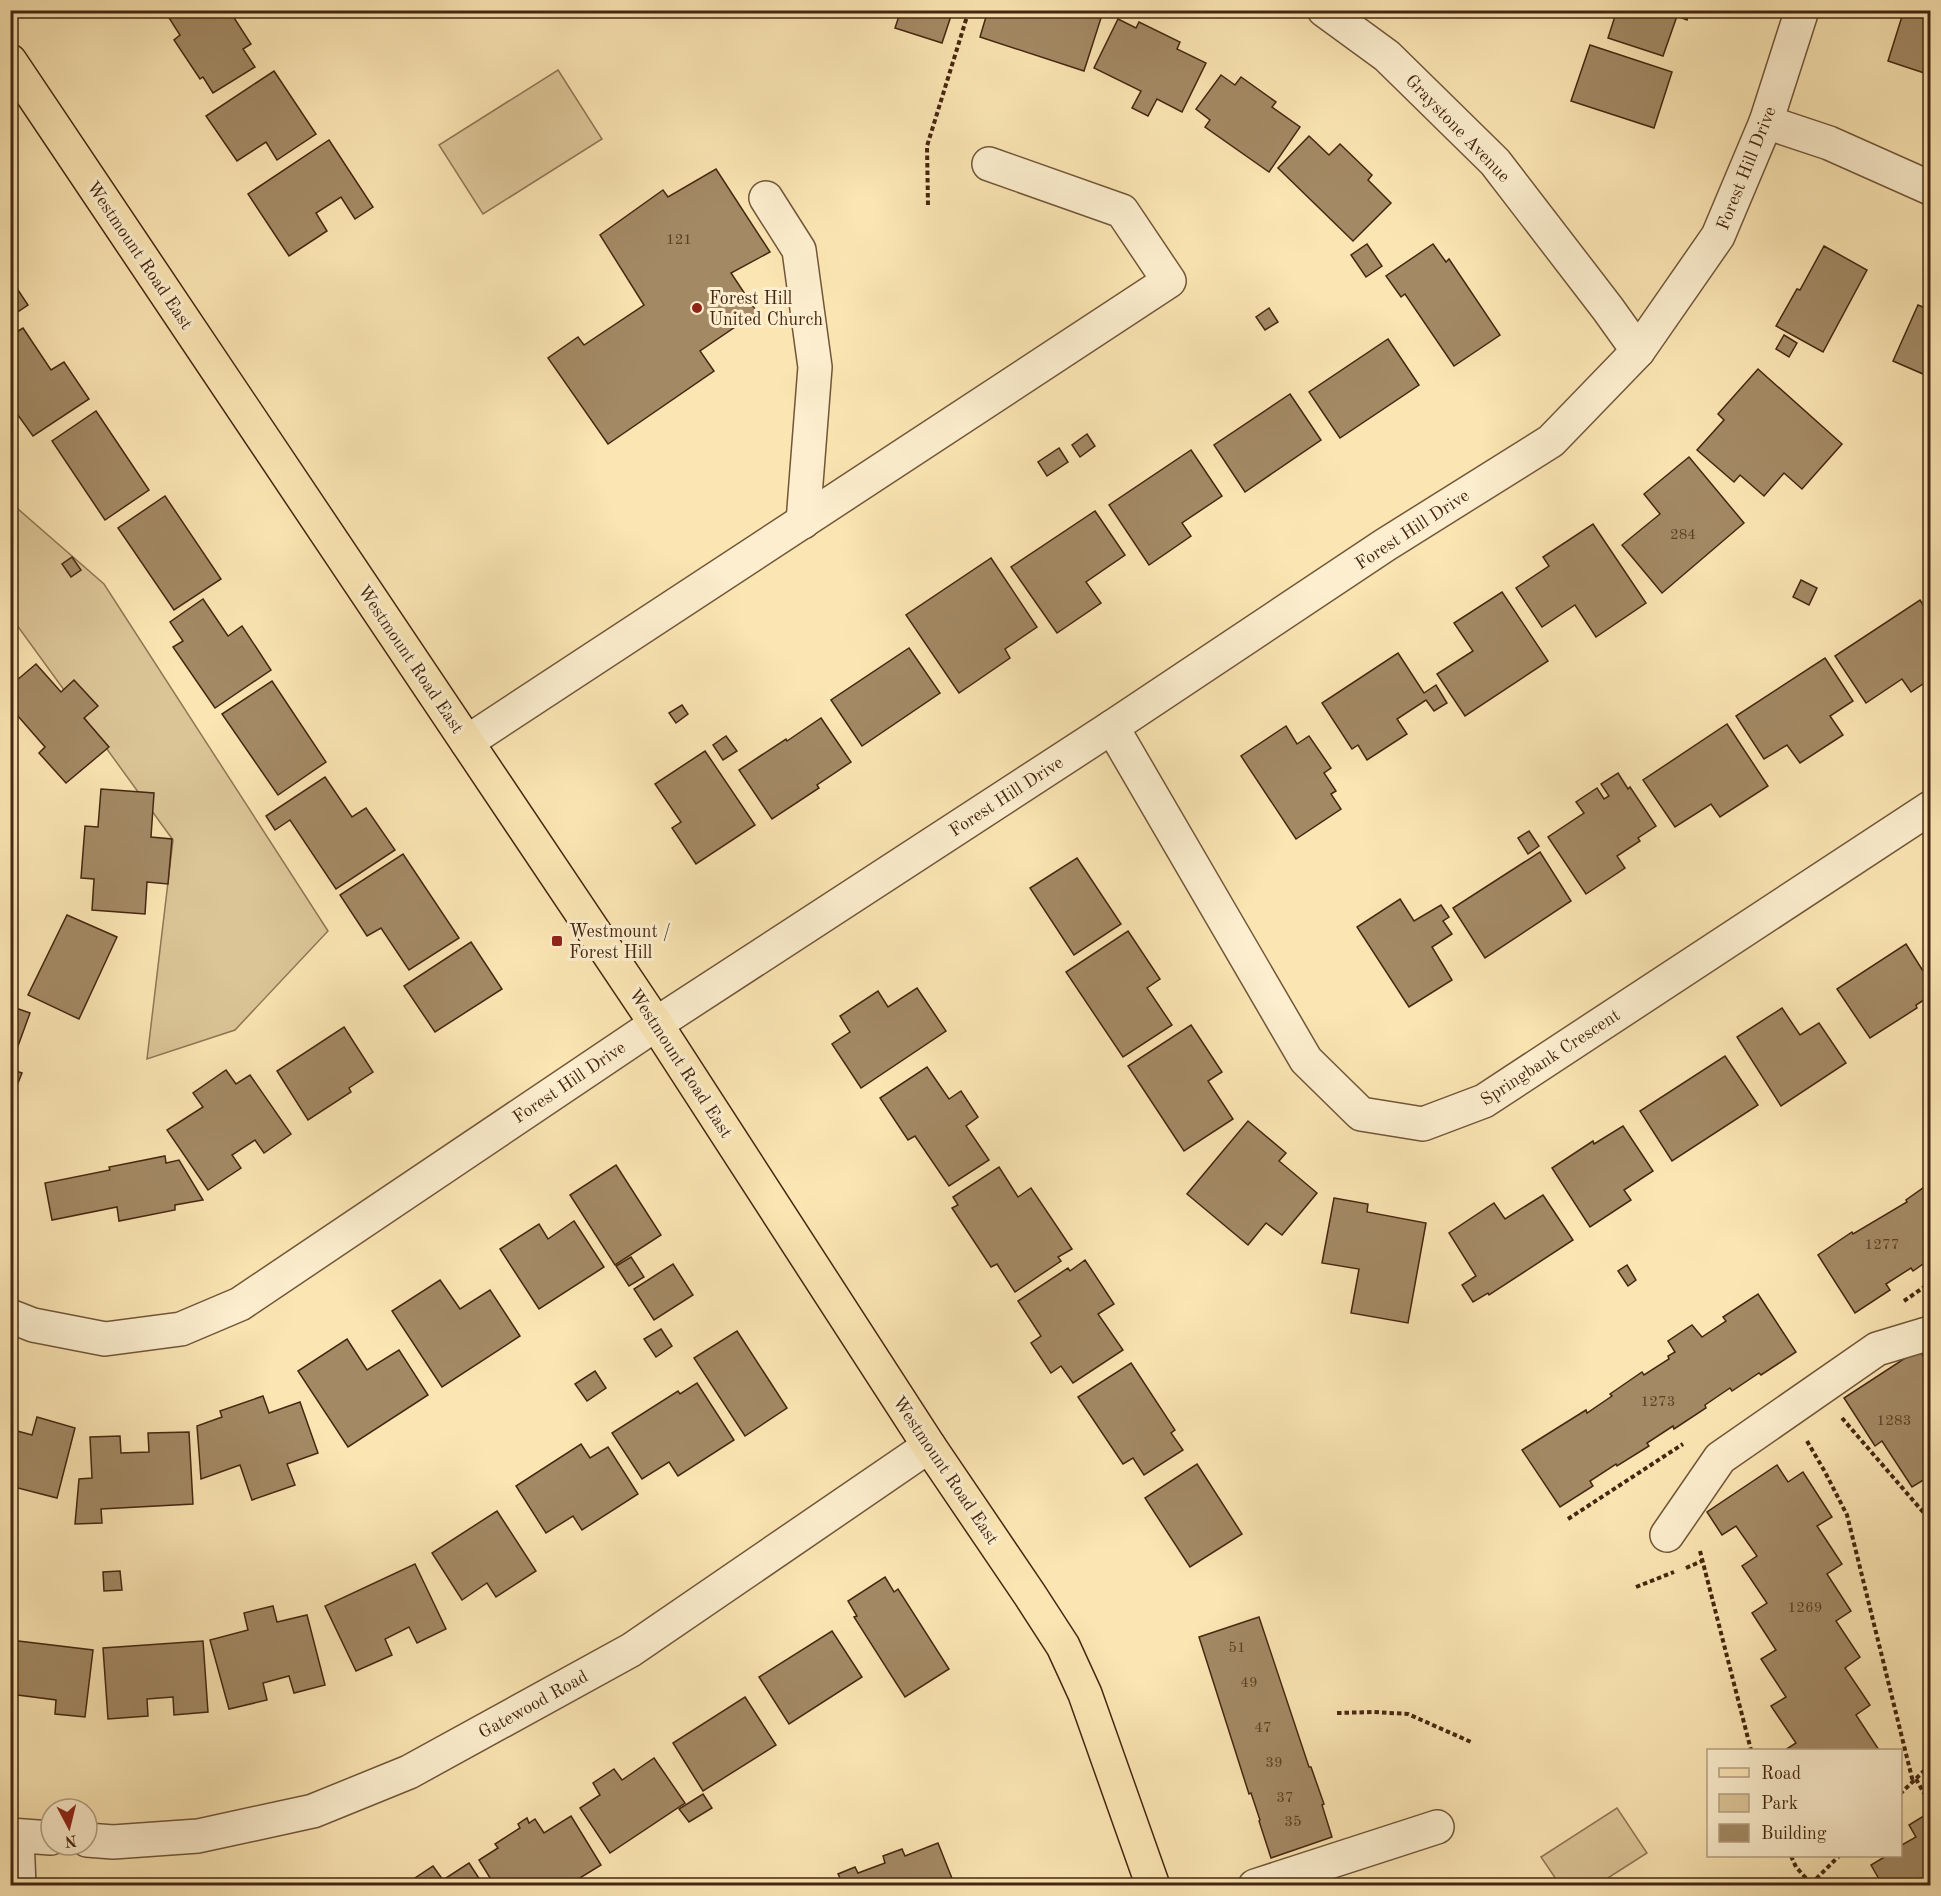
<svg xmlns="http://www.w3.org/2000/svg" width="1941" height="1896" viewBox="0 0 1941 1896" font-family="'Old Standard TT',serif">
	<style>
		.green { fill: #dbc597; stroke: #907654; stroke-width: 1.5 }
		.building { fill: #a38a65; stroke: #452710; stroke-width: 1.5 }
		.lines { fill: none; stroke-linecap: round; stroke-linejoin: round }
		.minor-casing { stroke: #725639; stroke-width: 36 }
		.major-casing { stroke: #452710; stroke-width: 36 }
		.path { stroke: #452710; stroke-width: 4; stroke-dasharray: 4.5 3; stroke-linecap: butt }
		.minor { stroke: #fceece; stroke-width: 33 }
		.major { stroke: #fae5b3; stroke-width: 33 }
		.poi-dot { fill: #8f2418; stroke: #fceece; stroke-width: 2 }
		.labels { text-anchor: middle; stroke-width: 6; stroke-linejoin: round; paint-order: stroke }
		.number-label { font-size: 15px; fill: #5c4025 }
		.street-label { font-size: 18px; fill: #452710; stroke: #fceece }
		.poi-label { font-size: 18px; fill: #452710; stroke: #fceece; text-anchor: start }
	</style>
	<rect width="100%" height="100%" fill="#fae5b3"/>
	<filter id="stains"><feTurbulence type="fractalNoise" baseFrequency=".00333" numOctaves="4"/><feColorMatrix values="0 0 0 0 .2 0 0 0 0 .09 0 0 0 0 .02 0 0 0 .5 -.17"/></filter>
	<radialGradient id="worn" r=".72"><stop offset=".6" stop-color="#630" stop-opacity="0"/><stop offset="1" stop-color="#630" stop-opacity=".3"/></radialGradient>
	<g class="green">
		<path d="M558,70L602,139L483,214L439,145Z"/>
		<path d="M10,502L104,584L328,931L235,1030L147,1059L173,840L11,617Z"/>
		<path d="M1617,1808L1647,1853L1597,1885H1560L1541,1857Z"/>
	</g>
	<g class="building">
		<path d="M164,10H229L251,44L243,49L255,67L213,93L203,77L200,79L174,40L180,35Z"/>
		<path d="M901,10H953L942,43L895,28Z"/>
		<path d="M988,10H1077L1101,18L1084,71L980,37Z"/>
		<path d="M1617,10H1690L1687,20L1677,16L1663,56L1608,38Z"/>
		<path d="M1904,10H1930V75L1888,61Z"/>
		<path d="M1118,19L1136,28L1139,22L1180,42L1177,49L1206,63L1182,112L1157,99L1148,116L1132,108L1141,91L1094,68Z"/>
		<path d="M1590,45L1672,72L1654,128L1571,101Z"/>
		<path d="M274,71L316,134L277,160L266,142L237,161L206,116Z"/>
		<path d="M1221,75L1235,85L1241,77L1276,102L1272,107L1300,127L1269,172L1205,127L1210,120L1196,109Z"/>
		<path d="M1309,136L1329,155L1340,144L1372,175L1368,180L1391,203L1353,241L1278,168Z"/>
		<path d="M329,140L373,207L355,219L341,197L316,213L327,231L289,256L248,194Z"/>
		<path d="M716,169L770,252L731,273L757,312L700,351L714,371L608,444L548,358L578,337L584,345L644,305L600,235L663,190L668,197Z"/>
		<path d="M1367,244L1382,266L1366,277L1351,255Z"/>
		<path d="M1433,244L1446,262L1449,259L1500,335L1454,366L1405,294L1401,297L1386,276Z"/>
		<path d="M1824,246L1867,270L1823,352L1776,326L1797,289L1800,290Z"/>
		<path d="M10,278L28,305L10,317Z"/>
		<path d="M1918,305L1930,310V377L1893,361Z"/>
		<path d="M1269,308L1278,322L1265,330L1256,317Z"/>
		<path d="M23,328L51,370L64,362L89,399L33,436L10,404V336Z"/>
		<path d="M1784,335L1797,343L1789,357L1776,349Z"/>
		<path d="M1388,339L1419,385L1340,438L1309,392Z"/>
		<path d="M1758,369L1842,444L1802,489L1784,473L1764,496L1740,475L1734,482L1697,450L1724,420L1718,414Z"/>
		<path d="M1290,394L1321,440L1245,492L1214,445Z"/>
		<path d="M96,411L149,490L105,520L52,441Z"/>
		<path d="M1087,434L1095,446L1080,457L1072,445Z"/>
		<path d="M1059,448L1068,462L1047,476L1038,462Z"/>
		<path d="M1191,450L1222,496L1182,523L1191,536L1149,565L1109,505Z"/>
		<path d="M1689,457L1744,523L1662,593L1622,545L1660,514L1644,494Z"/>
		<path d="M165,496L221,579L174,610L118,528Z"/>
		<path d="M1095,511L1125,555L1086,582L1101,603L1057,633L1011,567Z"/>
		<path d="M1593,524L1646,603L1596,637L1575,605L1542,627L1516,588L1549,566L1543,557Z"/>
		<path d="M72,557L81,570L71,577L62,564Z"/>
		<path d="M991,558L1037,627L1005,649L1010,658L959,693L906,615Z"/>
		<path d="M1801,580L1817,588L1809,605L1793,597Z"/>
		<path d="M1502,592L1548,661L1465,716L1437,674L1473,651L1454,623Z"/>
		<path d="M203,599L228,636L242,626L271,670L215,708L173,647L183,641L170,622Z"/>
		<path d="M1920,600L1930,616V679L1911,692L1902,679L1866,703L1835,656Z"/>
		<path d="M909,648L940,693L862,746L831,700Z"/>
		<path d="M1398,653L1424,693L1436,685L1447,703L1434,711L1426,700L1397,719L1407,734L1367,760L1358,745L1352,749L1322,703Z"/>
		<path d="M1825,658L1853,701L1830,716L1843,735L1800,763L1787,745L1764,759L1736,716Z"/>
		<path d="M36,664L61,692L74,680L98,706L84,718L109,747L66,783L39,753L45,747L10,707V686Z"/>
		<path d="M272,681L326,762L278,795L222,714Z"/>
		<path d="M682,705L688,714L676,723L669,713Z"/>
		<path d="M821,718L851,762L817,785L819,788L772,819L739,770L786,739L787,741Z"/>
		<path d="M1727,724L1768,786L1720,817L1711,804L1675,827L1643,780Z"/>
		<path d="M1286,726L1297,744L1309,736L1331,768L1324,773L1336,791L1331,794L1341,809L1296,839L1241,756Z"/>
		<path d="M726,736L737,751L723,760L713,745Z"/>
		<path d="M705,751L755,825L696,864L672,828L681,822L655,784Z"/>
		<path d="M1618,773L1628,789L1630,787L1656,826L1638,838L1640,841L1617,856L1625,868L1586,894L1548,837L1584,813L1576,802L1597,788L1604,799L1609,796L1601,784Z"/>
		<path d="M325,777L352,817L366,808L395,850L336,889L290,820L275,830L266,816Z"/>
		<path d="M101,789L154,793L151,837L172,839L168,884L147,882L145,914L92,910L94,879L81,878L85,826L98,827Z"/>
		<path d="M1529,831L1539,846L1528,854L1518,838Z"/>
		<path d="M1540,852L1571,901L1485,958L1453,908Z"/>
		<path d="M403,854L459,938L409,970L381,928L367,936L340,895Z"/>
		<path d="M1077,858L1121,924L1074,955L1030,888Z"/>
		<path d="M1400,899L1414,921L1441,905L1449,917L1443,921L1452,934L1432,947L1452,980L1409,1007L1357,927Z"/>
		<path d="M67,915L117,937L79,1019L28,995Z"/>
		<path d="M1128,931L1160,979L1147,988L1172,1025L1123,1057L1066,972Z"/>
		<path d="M471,942L502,989L435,1032L404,986Z"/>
		<path d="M1906,944L1930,982V996L1916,1005L1917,1008L1870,1038L1837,989Z"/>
		<path d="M917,988L946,1031L861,1088L832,1044L850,1032L840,1016L878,991L888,1007Z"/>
		<path d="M10,1006L30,1013L10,1068Z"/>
		<path d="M1782,1008L1800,1035L1819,1023L1846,1063L1781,1106L1737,1037Z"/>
		<path d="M1191,1025L1222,1072L1208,1081L1233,1119L1184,1151L1128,1066Z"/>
		<path d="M344,1027L373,1072L349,1088L351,1092L308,1120L277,1071Z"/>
		<path d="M1725,1056L1758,1105L1672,1161L1640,1111Z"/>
		<path d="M927,1067L949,1099L961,1091L978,1117L966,1126L989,1160L949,1186L915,1136L908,1140L880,1098Z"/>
		<path d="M10,1069L22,1073L10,1103Z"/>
		<path d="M226,1070L236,1084L250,1075L291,1134L264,1153L255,1140L232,1155L241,1168L208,1190L167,1130L203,1107L193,1093Z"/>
		<path d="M1248,1121L1286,1153L1279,1161L1317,1193L1282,1235L1266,1223L1248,1245L1187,1194Z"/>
		<path d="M1623,1126L1653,1171L1624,1190L1631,1200L1590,1227L1552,1168L1593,1141L1594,1144Z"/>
		<path d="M165,1156L166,1163L179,1160L203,1200L175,1205V1210L119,1221L117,1207L52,1220L45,1183L110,1170L109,1167Z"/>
		<path d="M616,1165L661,1235L615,1265L570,1195Z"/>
		<path d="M999,1167L1018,1197L1031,1188L1072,1249L1058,1257L1061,1261L1015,1292L997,1264L991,1267L952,1208L958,1205L953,1197Z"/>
		<path d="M1930,1183V1259L1913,1271L1911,1268L1886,1284L1890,1290L1855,1313L1818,1255L1852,1232L1853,1234L1907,1202L1906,1200Z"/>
		<path d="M1543,1195L1573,1240L1489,1295L1488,1293L1473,1302L1462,1285L1476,1276L1449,1233L1494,1203L1505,1219Z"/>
		<path d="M1334,1198L1368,1204L1367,1212L1426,1223L1408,1323L1351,1313L1359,1269L1322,1263Z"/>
		<path d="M574,1221L604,1267L539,1309L500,1249L539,1224L548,1239Z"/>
		<path d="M631,1257L644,1277L629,1286L616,1266Z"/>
		<path d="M1085,1260L1114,1304L1098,1314L1123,1350L1073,1383L1061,1366L1051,1373L1031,1343L1041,1336L1018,1301L1068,1268L1070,1271Z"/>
		<path d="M673,1264L693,1295L654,1320L634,1289Z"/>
		<path d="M1627,1265L1636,1280L1628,1286L1618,1271Z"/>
		<path d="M440,1280L460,1309L490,1290L520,1336L442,1387L392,1311Z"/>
		<path d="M1758,1294L1796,1352L1761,1375L1759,1373L1732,1391L1730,1388L1705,1405L1706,1408L1674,1429L1673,1426L1647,1443L1649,1446L1617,1466L1616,1464L1590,1481L1593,1486L1560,1507L1522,1450L1586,1410L1587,1413L1612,1396L1610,1394L1642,1372L1644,1375L1669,1359L1668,1356L1675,1352L1668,1341L1692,1325L1702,1337L1726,1321L1723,1317Z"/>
		<path d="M661,1329L672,1346L656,1357L644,1339Z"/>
		<path d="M737,1331L787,1408L745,1436L694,1358Z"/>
		<path d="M347,1339L367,1370L399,1350L428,1395L348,1447L298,1371Z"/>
		<path d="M1919,1349L1930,1367V1486L1925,1479L1912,1487L1882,1441L1875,1446L1844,1398Z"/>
		<path d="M1131,1363L1175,1430L1171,1433L1183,1450L1144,1475L1133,1458L1123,1464L1078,1397Z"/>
		<path d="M595,1371L606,1388L587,1401L575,1384Z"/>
		<path d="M697,1383L734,1440L678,1476L669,1462L642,1479L612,1433L678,1391L680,1394Z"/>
		<path d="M263,1396L269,1413L300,1402L318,1453L287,1464L295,1485L252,1500L240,1465L201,1479L197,1426L222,1417L220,1411Z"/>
		<path d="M37,1417L75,1428L57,1498L10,1486V1429L32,1435Z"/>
		<path d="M189,1432L193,1504L101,1509L102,1523L75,1524L79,1479L92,1478L90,1437L120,1436L121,1453L149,1452L148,1433Z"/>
		<path d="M581,1444L590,1458L608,1447L638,1494L582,1530L573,1516L546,1533L516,1486Z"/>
		<path d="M1197,1464L1242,1534L1190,1567L1145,1498Z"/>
		<path d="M1777,1465L1788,1482L1803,1472L1832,1517L1817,1526L1842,1564L1827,1574L1851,1611L1836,1621L1860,1657L1845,1668L1870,1705L1856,1715L1879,1750H1785L1796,1743L1771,1706L1786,1697L1761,1659L1776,1650L1752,1613L1767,1603L1742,1566L1757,1556L1736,1526L1722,1535L1707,1512Z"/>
		<path d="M497,1511L536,1571L496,1597L487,1583L462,1600L432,1553Z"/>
		<path d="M415,1564L446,1629L417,1643L409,1627L385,1639L392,1655L356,1671L325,1606Z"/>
		<path d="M120,1571L122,1590L104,1591L103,1572Z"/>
		<path d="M885,1577L894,1592L898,1589L949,1669L905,1697L854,1617L857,1616L848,1601Z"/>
		<path d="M273,1606L277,1622L307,1615L325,1685L294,1693L289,1676L263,1683L267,1700L229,1709L210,1640L248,1630L244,1613Z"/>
		<path d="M1259,1617L1309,1767H1311L1324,1804L1322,1805L1332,1837L1271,1858L1259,1821L1260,1820L1251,1793L1249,1794L1199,1637Z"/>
		<path d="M832,1631L862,1677L789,1724L759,1677Z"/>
		<path d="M10,1640L93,1650L85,1717L55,1714L56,1700L10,1694Z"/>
		<path d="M203,1641L208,1712L174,1715L173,1697L147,1699L148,1716L108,1719L103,1648Z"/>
		<path d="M745,1697L776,1745L703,1791L673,1743Z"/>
		<path d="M654,1758L685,1803L610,1853L580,1808L600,1795L593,1783L614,1769L622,1780Z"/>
		<path d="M703,1794L712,1808L689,1822L679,1809Z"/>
		<path d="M1930,1812V1886H1883L1871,1865L1886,1856H1900V1846L1916,1837L1909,1825Z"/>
		<path d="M571,1816L601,1865L567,1886H495L479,1860L498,1848L495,1844L520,1828L518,1824L527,1818L529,1823L535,1819L544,1833Z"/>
		<path d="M938,1843L955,1886H825L841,1880L838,1874L855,1867L858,1873L885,1863L883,1856L902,1849L905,1856Z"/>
		<path d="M469,1863L484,1886H403L433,1866L443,1880Z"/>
	</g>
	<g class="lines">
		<defs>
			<g id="minor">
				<path d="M1324,10L1387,56L1495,162L1608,309L1638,351"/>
				<path d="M1766,122L1829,143L1930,188"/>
				<path d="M766,198L799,250L815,367L803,522"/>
				<path d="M1112,727L1306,1060L1361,1114L1423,1124L1484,1101L1930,808"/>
				<path d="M467,742L1169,281L1122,211L989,164"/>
				<path d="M10,1316L33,1325L105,1339L181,1329L240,1304L656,1024L1112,727L1385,545L1551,441L1638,351L1718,236L1766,122L1802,10"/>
				<path d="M1667,1535L1720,1458L1877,1349L1930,1333"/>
				<path d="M10,1835L51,1838"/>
				<path d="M17,1837L19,1886"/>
				<path d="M87,1840L113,1842L198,1836L313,1811L409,1772L631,1650L929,1446"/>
				<path d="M1255,1886L1437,1827"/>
			</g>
			<path id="major" d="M10,61L656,1024L929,1446L1030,1595L1063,1646L1085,1694L1153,1886"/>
		</defs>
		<use href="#minor" class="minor-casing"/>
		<use href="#major" class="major-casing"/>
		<g class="path">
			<path d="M928,205L927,146L969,10"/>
			<path d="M1904,1301L1930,1283"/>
			<path d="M1842,1418L1930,1520"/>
			<path d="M1807,1441L1825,1472L1847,1515L1913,1782"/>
			<path d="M1568,1519L1683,1444"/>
			<path d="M1700,1551L1751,1750"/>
			<path d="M1686,1568L1702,1561"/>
			<path d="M1636,1587L1674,1572"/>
			<path d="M1337,1713L1374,1712L1408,1714L1471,1742"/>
			<path d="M1916,1779L1930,1804"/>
			<path d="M1900,1794L1930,1765"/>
			<path d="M1791,1856L1796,1867L1812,1885"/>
			<path d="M1811,1884L1839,1856"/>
		</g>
		<use href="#minor" class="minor"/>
		<use href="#major" class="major"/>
	</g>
	<g class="poi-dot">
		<circle cx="697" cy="308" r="6"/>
		<rect x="551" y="935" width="12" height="12" rx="3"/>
	</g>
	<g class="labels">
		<g class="number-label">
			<text x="679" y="244">121</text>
			<text x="1683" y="539">284</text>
			<text x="1882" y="1249">1277</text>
			<text x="1658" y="1406">1273</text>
			<text x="1894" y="1425">1283</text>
			<text x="1805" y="1612">1269</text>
			<text x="1237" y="1652">51</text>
			<text x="1249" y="1687">49</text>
			<text x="1263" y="1732">47</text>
			<text x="1274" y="1767">39</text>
			<text x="1285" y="1802">37</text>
			<text x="1293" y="1826">35</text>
		</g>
		<g class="street-label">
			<text transform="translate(1458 128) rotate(46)" y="6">Graystone Avenue</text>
			<text transform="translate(1746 168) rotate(-68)" y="6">Forest Hill Drive</text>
			<text transform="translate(140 255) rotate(56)" y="6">Westmount Road East</text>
			<text transform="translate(1412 529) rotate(-33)" y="6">Forest Hill Drive</text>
			<text transform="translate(411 659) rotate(56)" y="6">Westmount Road East</text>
			<text transform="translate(1006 796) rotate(-33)" y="6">Forest Hill Drive</text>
			<text transform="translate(1550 1057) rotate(-33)" y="6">Springbank Crescent</text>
			<text transform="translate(681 1063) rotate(57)" y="6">Westmount Road East</text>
			<text transform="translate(569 1082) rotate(-34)" y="6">Forest Hill Drive</text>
			<text transform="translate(946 1470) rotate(56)" y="6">Westmount Road East</text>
			<text transform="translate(533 1704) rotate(-29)" y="6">Gatewood Road</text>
		</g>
		<g class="poi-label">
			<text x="709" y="304">Forest Hill<tspan x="709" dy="21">United Church</tspan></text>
			<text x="569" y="937">Westmount /<tspan x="569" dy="21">Forest Hill</tspan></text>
		</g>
	</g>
	<rect width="1941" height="1896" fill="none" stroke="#fae5b3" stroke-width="36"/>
	<rect x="12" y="12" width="1917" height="1872" fill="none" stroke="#452710" stroke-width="3"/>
	<rect x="18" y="18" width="1905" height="1860" fill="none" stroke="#452710" stroke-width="1.5"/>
	<rect x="1707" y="1749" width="195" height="108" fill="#fceece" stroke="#b39e82" stroke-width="1.5"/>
	<rect x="1719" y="1768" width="30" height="9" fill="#fae5b3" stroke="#b39e82" stroke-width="1.5"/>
	<text x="1761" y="1779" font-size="18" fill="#452710">Road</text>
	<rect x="1719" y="1794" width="30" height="18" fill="#dbc597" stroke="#b39e82" stroke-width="1.5"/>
	<text x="1761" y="1809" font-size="18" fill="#452710">Park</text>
	<rect x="1719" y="1824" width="30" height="18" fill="#a38a65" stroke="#b39e82" stroke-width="1.5"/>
	<text x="1761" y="1839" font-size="18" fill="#452710">Building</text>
	<g transform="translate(69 1827) rotate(173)"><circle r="28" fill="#fceece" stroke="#b39e82" stroke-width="1.5"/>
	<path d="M0-4.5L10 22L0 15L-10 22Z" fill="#8f2418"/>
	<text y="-9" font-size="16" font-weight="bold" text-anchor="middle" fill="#452710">N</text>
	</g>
	<rect width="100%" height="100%" filter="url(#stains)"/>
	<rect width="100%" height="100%" fill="url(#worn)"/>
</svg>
